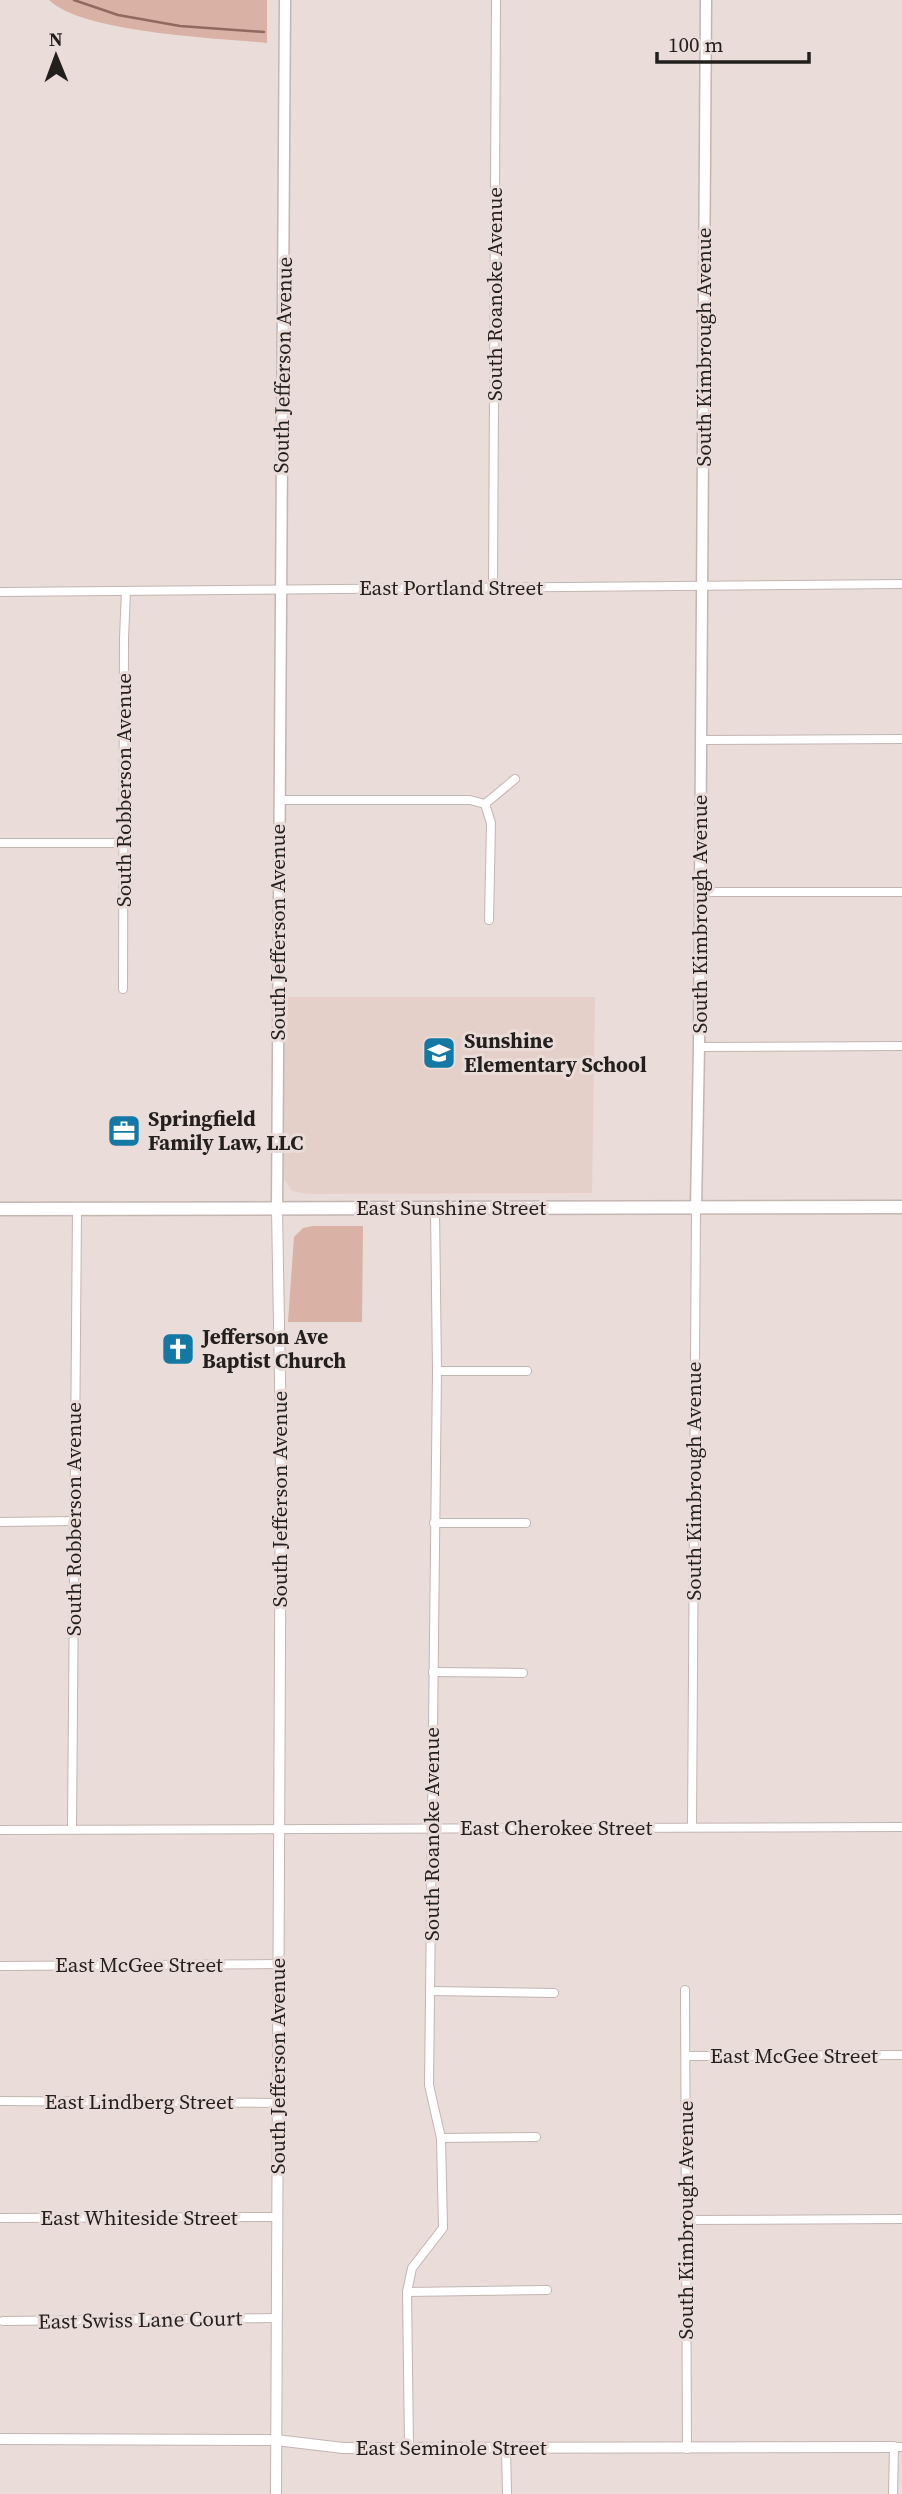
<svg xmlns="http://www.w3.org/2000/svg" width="902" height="2494" viewBox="0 0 902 2494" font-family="'Source Serif 4',serif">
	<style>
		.built { fill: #e5cfc9 }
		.green { fill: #d9b1a5 }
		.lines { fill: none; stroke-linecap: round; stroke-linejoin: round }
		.stream { stroke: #90695f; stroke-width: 2.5 }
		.minor-casing { stroke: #c3b5b2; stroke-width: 10 }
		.tertiary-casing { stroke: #c3b5b2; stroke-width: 12 }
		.secondary-casing { stroke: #c3b5b2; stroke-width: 13 }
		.primary-casing { stroke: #c3b5b2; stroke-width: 15 }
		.minor { stroke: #fff; stroke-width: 8 }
		.tertiary { stroke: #fff; stroke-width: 10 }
		.secondary { stroke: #fff; stroke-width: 10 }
		.primary { stroke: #fff; stroke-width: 12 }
		.labels { text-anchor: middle; stroke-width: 6; stroke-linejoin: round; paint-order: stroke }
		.street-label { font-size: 21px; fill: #231f1d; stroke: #eadcd8 }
		.poi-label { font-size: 21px; font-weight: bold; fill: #231f1d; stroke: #eadcd8; text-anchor: start }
	</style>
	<rect width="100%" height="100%" fill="#eadcd8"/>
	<path class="built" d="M284,997H595L592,1193L308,1194L292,1191L284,1179Z"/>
	<g class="green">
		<path d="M49,0H267V43C217,38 83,33 49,0Z"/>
		<path d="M313,1226H363L362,1322H288L294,1237L303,1228Z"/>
	</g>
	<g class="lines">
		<path class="stream" d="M74,0L118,15L180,26L264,32"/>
		<defs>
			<g id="minor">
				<path d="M493,588L496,0"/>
				<path d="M0,592L902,584"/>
				<path d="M701,740L902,739"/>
				<path d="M279,800H470L485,804"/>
				<path d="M485,804L491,823L489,920"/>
				<path d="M485,804L515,779"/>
				<path d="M0,843H125"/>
				<path d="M700,892H902"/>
				<path d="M123,989L124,638L126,591"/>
				<path d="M699,1047L902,1046"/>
				<path d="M437,1371H527"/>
				<path d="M0,1522L74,1521"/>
				<path d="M434,1523H526"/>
				<path d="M433,1672L523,1673"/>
				<path d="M692,1827L696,1208"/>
				<path d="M72,1829L77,1210"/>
				<path d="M0,1830L902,1827"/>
				<path d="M0,1966L278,1964"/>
				<path d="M685,1990L687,2449"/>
				<path d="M431,1991L554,1993"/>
				<path d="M686,2056L902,2055"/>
				<path d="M0,2101L278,2103"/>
				<path d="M441,2138L536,2137"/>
				<path d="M0,2218L277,2217"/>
				<path d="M685,2220L902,2219"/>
				<path d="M407,2292L547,2290"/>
				<path d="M3,2321L277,2318"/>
				<path d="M409,2446L407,2292L412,2268L443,2228L441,2138L429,2085L437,1371L435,1209"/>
				<path d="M506,2448L507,2494"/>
				<path d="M893,2494L894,2447H902"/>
			</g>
			<g id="tertiary">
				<path d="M0,2439L276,2440L343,2448L894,2447"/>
				<path d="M276,2494L281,1437L277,1209"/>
			</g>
			<g id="secondary">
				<path d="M696,1208L699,1047L706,0"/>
				<path d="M277,1209L285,0"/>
			</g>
			<path id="primary" d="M0,1209L902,1207"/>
		</defs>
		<use href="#minor" class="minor-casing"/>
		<use href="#tertiary" class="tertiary-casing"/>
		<use href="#secondary" class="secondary-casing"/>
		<use href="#primary" class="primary-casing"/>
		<use href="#minor" class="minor"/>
		<use href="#tertiary" class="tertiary"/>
		<use href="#secondary" class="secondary"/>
		<use href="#primary" class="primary"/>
	</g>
	<defs>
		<symbol id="school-square" viewBox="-11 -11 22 22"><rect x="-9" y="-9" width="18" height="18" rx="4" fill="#1379a4" stroke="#eadcd8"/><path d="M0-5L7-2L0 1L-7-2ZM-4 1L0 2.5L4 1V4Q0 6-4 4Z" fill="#fff"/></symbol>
		<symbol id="office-square" viewBox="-11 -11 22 22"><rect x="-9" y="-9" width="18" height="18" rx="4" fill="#1379a4" stroke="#eadcd8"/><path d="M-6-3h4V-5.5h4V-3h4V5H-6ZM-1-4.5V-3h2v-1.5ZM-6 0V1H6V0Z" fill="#fff"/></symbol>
		<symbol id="church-square" viewBox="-11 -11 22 22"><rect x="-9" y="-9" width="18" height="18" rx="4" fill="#1379a4" stroke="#eadcd8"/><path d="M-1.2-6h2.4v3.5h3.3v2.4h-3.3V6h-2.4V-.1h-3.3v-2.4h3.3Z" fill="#fff"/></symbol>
	</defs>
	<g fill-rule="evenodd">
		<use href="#school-square" x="420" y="1034" width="38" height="38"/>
		<use href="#office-square" x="105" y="1112" width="38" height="38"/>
		<use href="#church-square" x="159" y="1330" width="38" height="38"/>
	</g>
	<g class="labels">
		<g class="street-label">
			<text transform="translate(495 294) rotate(-90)" y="7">South Roanoke Avenue</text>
			<text transform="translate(704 347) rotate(-90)" y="7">South Kimbrough Avenue</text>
			<text transform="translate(283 365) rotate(-89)" y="7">South Jefferson Avenue</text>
			<text x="451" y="595">East Portland Street</text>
			<text transform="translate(124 790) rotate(-90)" y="7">South Robberson Avenue</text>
			<text transform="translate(700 914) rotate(-90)" y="7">South Kimbrough Avenue</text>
			<text transform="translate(278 932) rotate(-90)" y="7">South Jefferson Avenue</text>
			<text x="451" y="1215">East Sunshine Street</text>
			<text transform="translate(694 1481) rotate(-90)" y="7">South Kimbrough Avenue</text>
			<text transform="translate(280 1499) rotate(-90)" y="7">South Jefferson Avenue</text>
			<text transform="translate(74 1519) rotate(-90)" y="7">South Robberson Avenue</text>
			<text x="556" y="1835">East Cherokee Street</text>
			<text transform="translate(432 1834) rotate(-90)" y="7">South Roanoke Avenue</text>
			<text x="139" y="1972">East McGee Street</text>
			<text x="794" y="2063">East McGee Street</text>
			<text transform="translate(278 2066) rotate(-90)" y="7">South Jefferson Avenue</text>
			<text x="139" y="2109">East Lindberg Street</text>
			<text x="139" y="2225">East Whiteside Street</text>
			<text transform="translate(686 2220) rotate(-90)" y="7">South Kimbrough Avenue</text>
			<text transform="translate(140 2320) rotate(-1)" y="7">East Swiss Lane Court</text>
			<text x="451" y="2455">East Seminole Street</text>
		</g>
		<g class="poi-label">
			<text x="464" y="1048">Sunshine<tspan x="464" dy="24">Elementary School</tspan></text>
			<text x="148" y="1126">Springfield<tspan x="148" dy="24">Family Law, LLC</tspan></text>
			<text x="202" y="1344">Jefferson Ave<tspan x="202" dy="24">Baptist Church</tspan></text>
		</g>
	</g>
	<g transform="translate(56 56) rotate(359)" stroke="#eadcd8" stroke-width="5" paint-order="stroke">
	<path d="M0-5L12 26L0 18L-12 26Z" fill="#231f1d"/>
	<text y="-10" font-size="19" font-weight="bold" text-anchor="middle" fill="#231f1d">N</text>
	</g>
	<path d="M657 52v10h152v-10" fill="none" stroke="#231f1d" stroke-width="3.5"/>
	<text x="668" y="52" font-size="21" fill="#231f1d" stroke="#eadcd8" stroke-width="5" paint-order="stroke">100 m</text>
</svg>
